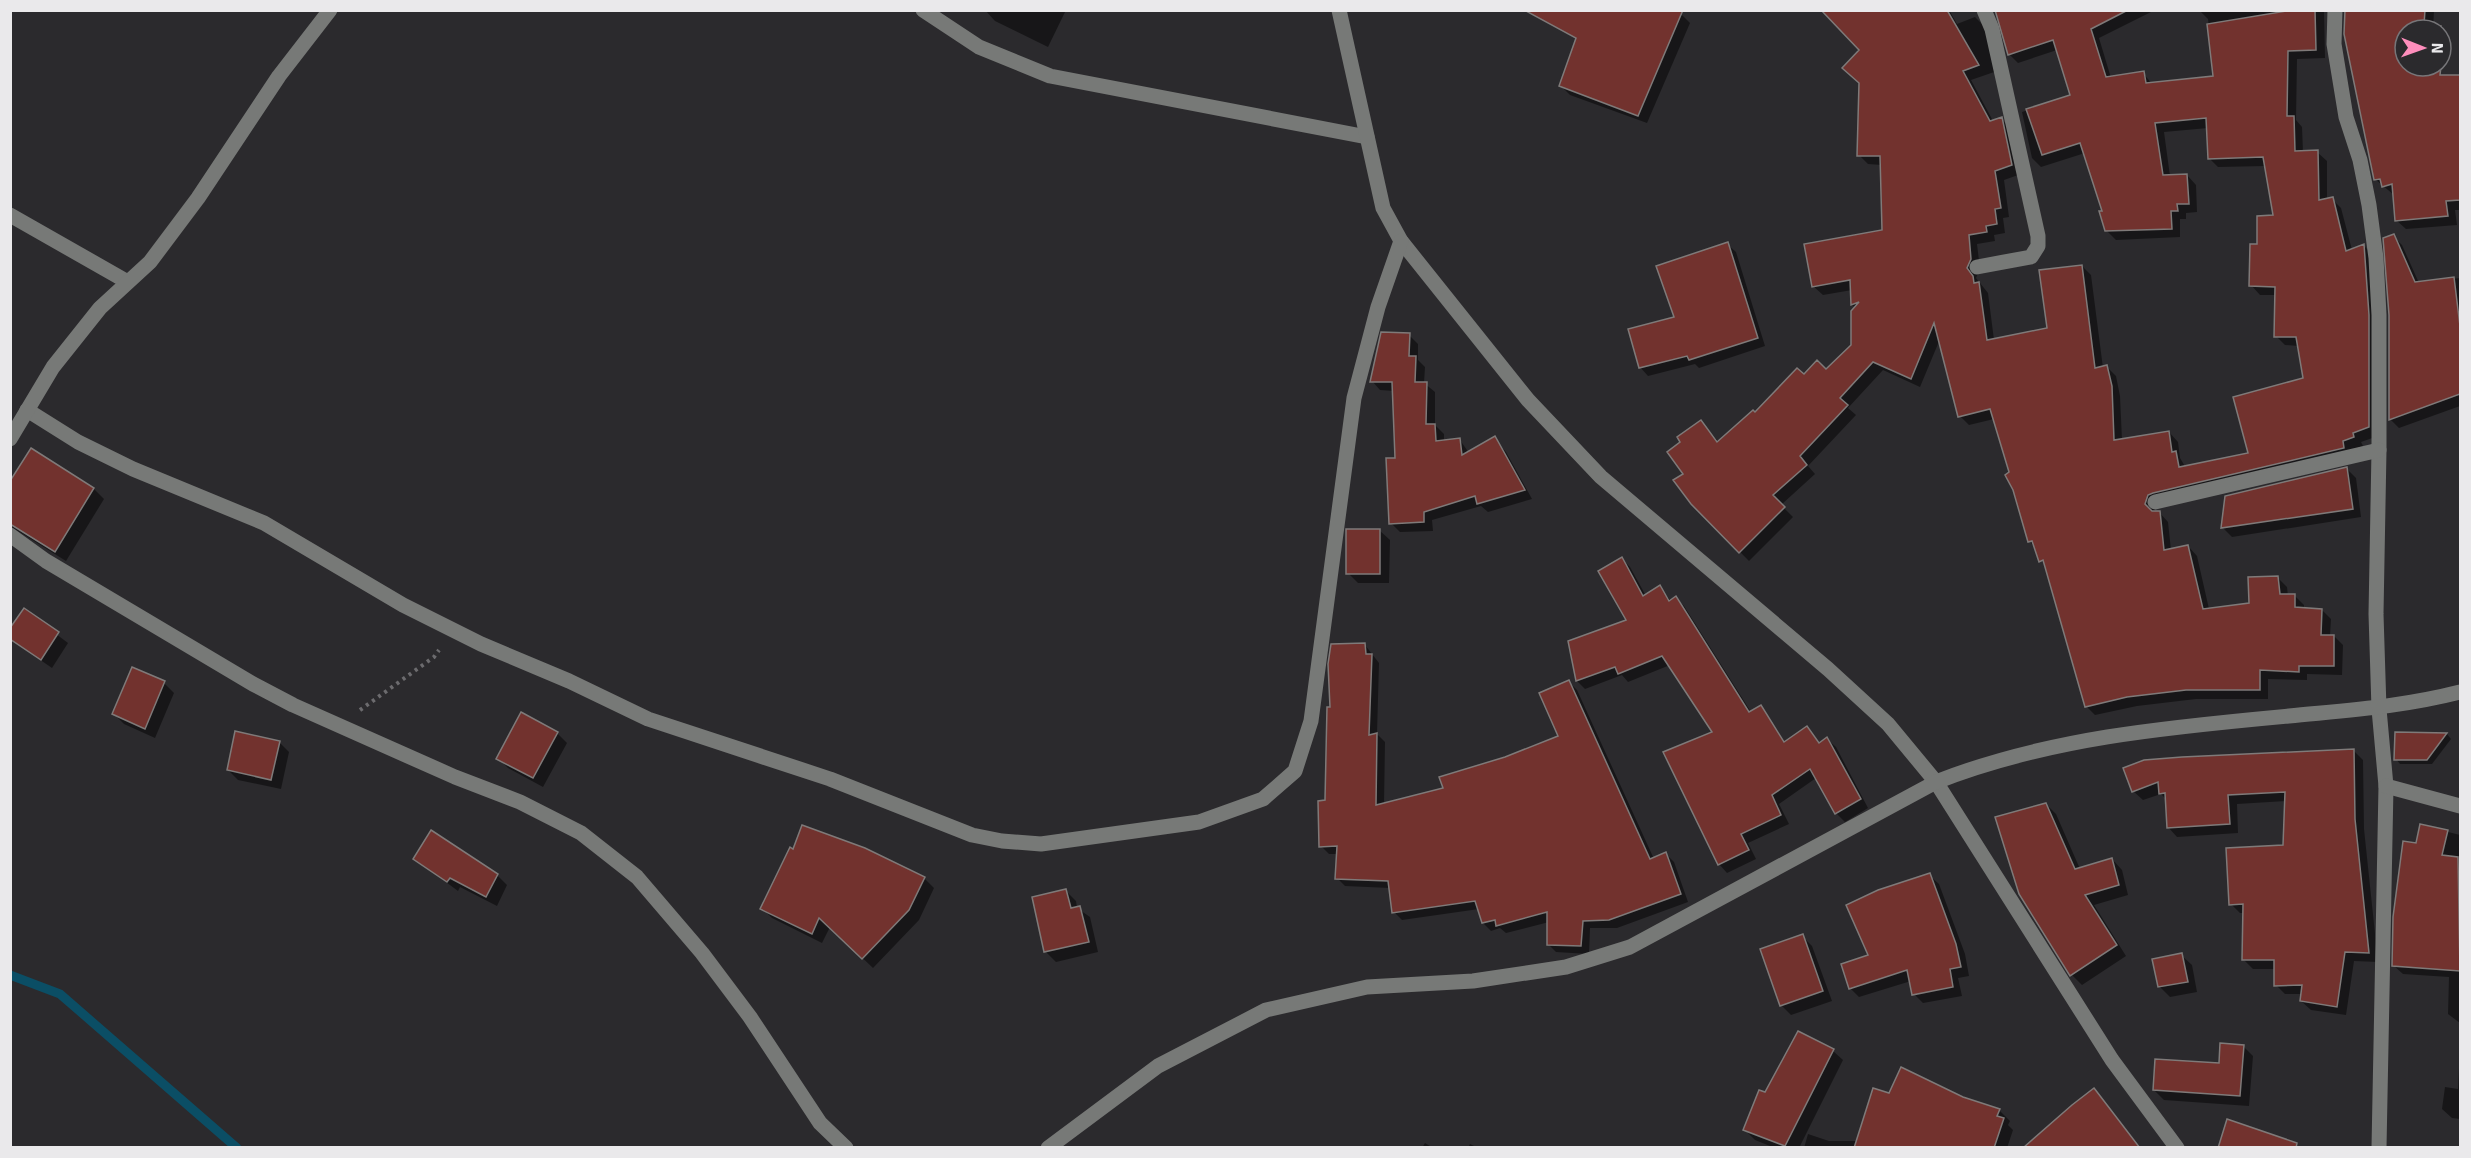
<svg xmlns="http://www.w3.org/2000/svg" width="2471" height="1158" viewBox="0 0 2471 1158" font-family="Signika,sans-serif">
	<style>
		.shadow { fill: #0007 }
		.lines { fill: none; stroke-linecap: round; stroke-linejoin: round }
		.stream { stroke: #0b4e65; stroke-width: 9 }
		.building { fill: #72322e; stroke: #7f7a79; stroke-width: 1.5 }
		.path { stroke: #6c6b6e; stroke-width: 4; stroke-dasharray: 3 4.5; stroke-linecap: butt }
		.minor { stroke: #777977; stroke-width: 15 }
	</style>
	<rect width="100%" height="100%" fill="#2b2a2d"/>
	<g class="shadow">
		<path d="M985,10H1066L1048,47L995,21Z"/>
		<path d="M1874,10H1949L1957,24L1975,17L1985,27L1997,71L1971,80L1993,121L2001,119L2010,128L2021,174L2004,180L2009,217L2003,218L2005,233L1994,235L1995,241L1977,244L1980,269L1976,278L1988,293L1994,340L2048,330L2082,266L2091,275L2103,368L2107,367L2116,376L2120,396L2122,440L2169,432L2178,442L2180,458L2186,468L2250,454L2304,379L2299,346L2285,345L2276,336L2277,295H2260L2251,285L2259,246L2274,217L2266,166L2218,167L2209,158L2208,128L2164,132L2170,176L2187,175L2196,185L2197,212L2186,213V219H2180V237L2116,240L2107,231L2104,212L2085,153L2041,167L2032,158L2022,112L2072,96L2057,50L2018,63L2009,54L1996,10H2155L2099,38L2111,78L2143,73L2152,84L2215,77L2208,19L2199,10H2324L2325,58L2297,59L2296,120L2302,127L2303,152H2317L2327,161V200L2332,199L2341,208L2352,250L2364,246L2373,255L2378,436L2361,442L2363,446L2351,450L2157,504L2154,513L2159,512L2168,522L2171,550L2188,546L2197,556L2209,609L2251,605L2278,578L2287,587L2288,596H2295L2304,605V609L2322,610L2331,619L2330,636H2334L2343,645L2342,675L2307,674V680L2268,679V699H2196L2137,706L2095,715L2086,706L2046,567L2030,541L1994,419L1969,425L1960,416L1940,339L1920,387L1883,370L1848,408L1856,415L1808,466L1815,474L1781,505L1793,517L1749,561L1692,503L1685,474L1682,442L1701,422L1719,442L1804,376L1826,371L1853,346L1856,308L1852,305V290L1823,295L1813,286L1884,231L1882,165L1868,164L1859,155L1864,46Z"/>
		<path d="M2346,10H2434L2433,30H2405V108L2450,77H2460V210H2455L2457,225L2406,229L2396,220L2394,195L2375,179Z"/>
		<path d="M1681,14L1690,23L1647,123L1570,95L1561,86Z"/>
		<path d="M2393,236L2402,245L2419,283L2460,278V406L2399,428L2390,419Z"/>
		<path d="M1727,244L1736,252L1765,346L1699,368L1695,364L1648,376L1640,367Z"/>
		<path d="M1409,335L1418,344V360L1425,367L1424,383L1435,392V425L1444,434V442L1460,440L1469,453L1497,442L1506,452L1532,499L1488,512L1481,506L1432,520L1433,531L1400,532L1391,523L1397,460L1394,391L1380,390L1372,381Z"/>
		<path d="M32,451L94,489L104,499L66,561L10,526V484Z"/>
		<path d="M2347,469L2356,478L2361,517L2232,537L2223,528Z"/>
		<path d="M1379,530L1390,540L1389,583H1358L1348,573Z"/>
		<path d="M1622,559L1630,567L1646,596L1659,587L1671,601L1676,598L1684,606L1751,712L1760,707L1786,743L1807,728L1820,744L1827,739L1836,747L1868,808L1845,822L1836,813L1816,778L1779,804L1789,824L1748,843L1756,859L1727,873L1719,864L1714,733L1670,665L1628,682L1622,675L1585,689L1577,681L1628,620Z"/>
		<path d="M24,610L68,643L52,668L10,639Z"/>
		<path d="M1365,645L1379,663L1377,734L1385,742L1384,805L1445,789L1506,758L1560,737L1569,682L1577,690L1654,859L1666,854L1674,862L1688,902L1617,928H1590L1589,954L1556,952L1548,944L1549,922L1506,933L1500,928L1491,931L1483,923L1479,909L1402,920L1394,912L1390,888L1345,886L1337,878L1338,854H1329L1321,846L1326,802L1332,646Z"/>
		<path d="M164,683L174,693L155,738L124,724L114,714Z"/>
		<path d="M557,733L567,743L543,787L508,768L498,758Z"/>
		<path d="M2396,734H2447L2451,739L2432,764H2400L2396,759Z"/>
		<path d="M279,742L289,752L281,789L238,780L228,770Z"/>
		<path d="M2354,751L2363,760L2364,829L2378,962L2354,961L2346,1015L2311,1010L2301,1001L2302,994H2285L2276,985V969H2253L2243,959L2244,913H2240L2231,904L2284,847L2286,801L2237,804L2238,833L2177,837L2168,827L2166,799L2161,794L2143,800L2133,791L2125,769Z"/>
		<path d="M2046,804L2056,814L2080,869L2112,859L2122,870L2128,895L2094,905L2126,956L2082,985L2072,975L2020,894Z"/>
		<path d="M2421,825L2460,835V1023L2448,1014L2449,977L2403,974L2394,966Z"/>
		<path d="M415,859L497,875L507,885L497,906L460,887L458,891Z"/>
		<path d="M1929,875L1939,884L1965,954L1969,976L1958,978L1962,996L1923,1003L1914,994L1911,981L1859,997L1850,988Z"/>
		<path d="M924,878L934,888L919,920L873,968L830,927L822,943L772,918L762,908Z"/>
		<path d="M1066,891L1076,901L1077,908L1090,917L1098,952L1056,962L1046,952Z"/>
		<path d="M1802,936L1812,946L1832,1001L1791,1015L1781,1005Z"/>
		<path d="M2181,955L2192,965L2197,992L2170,997L2159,986Z"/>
		<path d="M1799,1033L1833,1051L1843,1060L1799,1148H1775L1755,1140L1745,1130Z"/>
		<path d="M2243,1046L2253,1056L2249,1106L2164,1100L2154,1090L2220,1065Z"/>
		<path d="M2460,1048V1119L2452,1118L2442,1109L2445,1087L2458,1089Z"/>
		<path d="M2094,1090L2141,1148H2026Z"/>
		<path d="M1889,1094L1962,1098L1999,1110L2010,1121L2008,1125L2013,1130L2007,1148H1804L1808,1134L1829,1141H1857Z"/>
		<path d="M1425,1143L1433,1148H1422Z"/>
		<path d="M1470,1144L1478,1148H1468Z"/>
	</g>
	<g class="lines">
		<path class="stream" d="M10,975L60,994L237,1148"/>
	</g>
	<g class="building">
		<path d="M1524,10H1683L1638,116L1559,86L1576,38Z"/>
		<path d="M1821,10H1947L1979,65L1963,71L1990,121L2002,117L2012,165L1995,171L2001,208L1995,209L1997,224L1986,226L1987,232L1969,235L1971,259L1967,268L1973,276L1974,283L1979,282L1987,340L2047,328L2039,270L2082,265L2095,368L2107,365L2112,386L2114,440L2169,431L2172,452L2176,451L2179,467L2248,453L2233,397L2303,378L2296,337H2274L2275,287L2249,286L2250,244H2257V216L2273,215L2263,157L2208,159L2206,118L2155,123L2163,175L2187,174L2189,204H2177L2178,211H2171L2172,229L2105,231L2099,211H2102L2080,143L2042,155L2026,109L2070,95L2053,40L2008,55L1995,10H2128L2091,29L2106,77L2144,71L2146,83L2213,76L2207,24L2292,10H2315L2316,50L2288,51L2287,116H2294L2295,151L2318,150L2319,200L2333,197L2346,251L2364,244L2369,315V427L2353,433L2354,437L2343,441L2344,448L2153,493L2148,495L2145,504L2152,511H2160L2164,550L2188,545L2203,609L2249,603L2248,577L2278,576L2280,594H2295V607L2322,609L2321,635H2334V666H2299V672L2260,670V690H2186L2127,697L2085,707L2043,560L2039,562L2032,541L2028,542L2013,490L2005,475L2009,472L1990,409L1958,417L1934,323L1911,379L1873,362L1840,398L1848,405L1800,456L1807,465L1773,495L1785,507L1739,553L1691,504L1673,480L1683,474L1667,452L1680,442L1677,437L1701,420L1717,442L1753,410L1755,412L1797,368L1804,374L1817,360L1826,369L1851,345V311L1859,302L1851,305L1850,280L1812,287L1804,244L1882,230L1880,156H1857L1859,83L1842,68L1859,50Z"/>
		<path d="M2345,10H2425L2424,25L2441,26V38V30H2405V66H2441L2440,75H2460V200L2446,201L2448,216L2395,221L2392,184L2382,187L2380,179L2374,180L2344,34Z"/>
		<path d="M2394,234L2415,282L2454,277L2460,326V394L2389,420V315L2383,238Z"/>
		<path d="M1728,242L1758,338L1689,360L1687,356L1639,368L1628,329L1674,317L1656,266Z"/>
		<path d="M1381,332L1410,333L1409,356H1416L1415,382H1427L1426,424H1435L1436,441L1460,438L1462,455L1495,436L1525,490L1477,504L1475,496L1424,512V522L1389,524L1386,458H1395L1392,382H1370Z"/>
		<path d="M31,448L94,488L55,552L10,524V481Z"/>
		<path d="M2347,467L2353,509L2221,528L2225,496Z"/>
		<rect x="1346" y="529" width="34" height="45"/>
		<path d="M1622,557L1643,596L1660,585L1669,601L1676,596L1749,712L1761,705L1784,742L1807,726L1819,743L1827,737L1861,799L1835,814L1810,769L1772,795L1781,815L1741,834L1749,850L1718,865L1663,752L1712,732L1662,656L1618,674L1615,667L1576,681L1568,641L1626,620L1598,571Z"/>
		<path d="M24,608L59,632L41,660L10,639V628Z"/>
		<path d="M1365,643L1366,654H1372L1369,735L1377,733L1376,805L1443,788L1439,777L1505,757L1558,736L1539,693L1569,680L1650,859L1666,852L1681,894L1609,920L1583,921L1581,946L1547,945V912L1496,926L1495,920L1482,923L1475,901L1392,913L1388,881L1335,879L1337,846L1319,847L1318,801L1325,800L1327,707H1330L1328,664L1331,644Z"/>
		<path d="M132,667L165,681L145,729L112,714Z"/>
		<path d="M521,712L558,732L533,778L496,759Z"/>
		<path d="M235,731L280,741L271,780L227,770Z"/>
		<path d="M2395,732L2447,733L2427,760H2394Z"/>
		<path d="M2354,749L2355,819L2369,953L2345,952L2337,1007L2300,1001L2302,985L2274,986V960H2242L2243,904L2229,905L2226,848L2283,845L2285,792L2228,795L2230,824L2167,828L2165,793L2159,794L2158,782L2132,792L2123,768L2144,760L2182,757Z"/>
		<path d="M2046,803L2075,869L2112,858L2119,885L2085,895L2117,945L2070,976L2019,894L1995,817Z"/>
		<path d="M2420,824L2448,830L2442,855L2458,857L2460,971L2392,966L2393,917L2403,841L2416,843Z"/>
		<path d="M802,825L865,848L925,877L909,910L862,959L819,918L812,934L760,909L790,847L793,849Z"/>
		<path d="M431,830L498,874L486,897L450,878L447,882L413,859Z"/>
		<path d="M1930,873L1956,944L1961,967L1950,969L1953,987L1912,995L1907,970L1849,989L1841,964L1868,955L1846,905L1878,890Z"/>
		<path d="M1066,889L1071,908L1080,906L1089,942L1044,952L1032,897Z"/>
		<path d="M1803,934L1823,991L1780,1006L1760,949Z"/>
		<path d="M2182,953L2188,982L2158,987L2152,959Z"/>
		<path d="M1798,1031L1834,1049L1785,1146L1743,1130L1759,1090L1765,1092Z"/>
		<path d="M2220,1043L2244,1045L2240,1096L2153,1090L2155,1059L2219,1063Z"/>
		<path d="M1901,1067L1963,1097L2000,1109L1997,1116L2004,1118L1994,1148H1854L1873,1088L1889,1093Z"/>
		<path d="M2094,1088L2140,1148H2023L2072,1105Z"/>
		<path d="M2227,1119L2297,1143L2296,1148H2218Z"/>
	</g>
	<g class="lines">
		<path class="path" d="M360,710L434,657L439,650"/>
		<g class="minor">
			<path d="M923,10L979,47L1050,76L1367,137"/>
			<path d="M1339,10L1383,208L1401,241L1528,400L1601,477L1828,669L1888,724L1936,782L2112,1060L2177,1148"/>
			<path d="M2335,10L2334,44L2346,117L2360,160L2369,205L2376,258L2379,315V450L2376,614L2379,709L2386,786L2379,1148"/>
			<path d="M10,215L126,281"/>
			<path d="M1977,267L2031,257L2038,246V236L1992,29L1984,10"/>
			<path d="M27,410L78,442L133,469L264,523L403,605L481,644L569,681L648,719L830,779L972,835L1002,841L1041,844L1199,822L1263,799L1295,771L1311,721L1354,398L1378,307L1401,241"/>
			<path d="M10,439L53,367L100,308L150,262L198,198L279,76L330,10"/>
			<path d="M2155,502L2379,450"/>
			<path d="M10,535L46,561L253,684L293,705L455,777L520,802L581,833L637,877L702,953L750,1017L820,1123L846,1148"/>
			<path d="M2386,786L2460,806"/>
			<path d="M1048,1148L1158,1066L1266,1010L1367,987L1473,981L1566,967L1630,947L1936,782C2047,738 2170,727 2289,716C2349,710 2401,707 2460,692"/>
		</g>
	</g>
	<rect width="2471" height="1158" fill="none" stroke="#eae9eb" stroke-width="24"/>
	<g transform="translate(2423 48) rotate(91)"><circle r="28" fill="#2b2a2d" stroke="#777679" stroke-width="1.5"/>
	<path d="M0-4.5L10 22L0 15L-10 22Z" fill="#fe8ebc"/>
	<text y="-9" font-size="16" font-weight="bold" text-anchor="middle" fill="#eae9eb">N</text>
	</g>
</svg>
